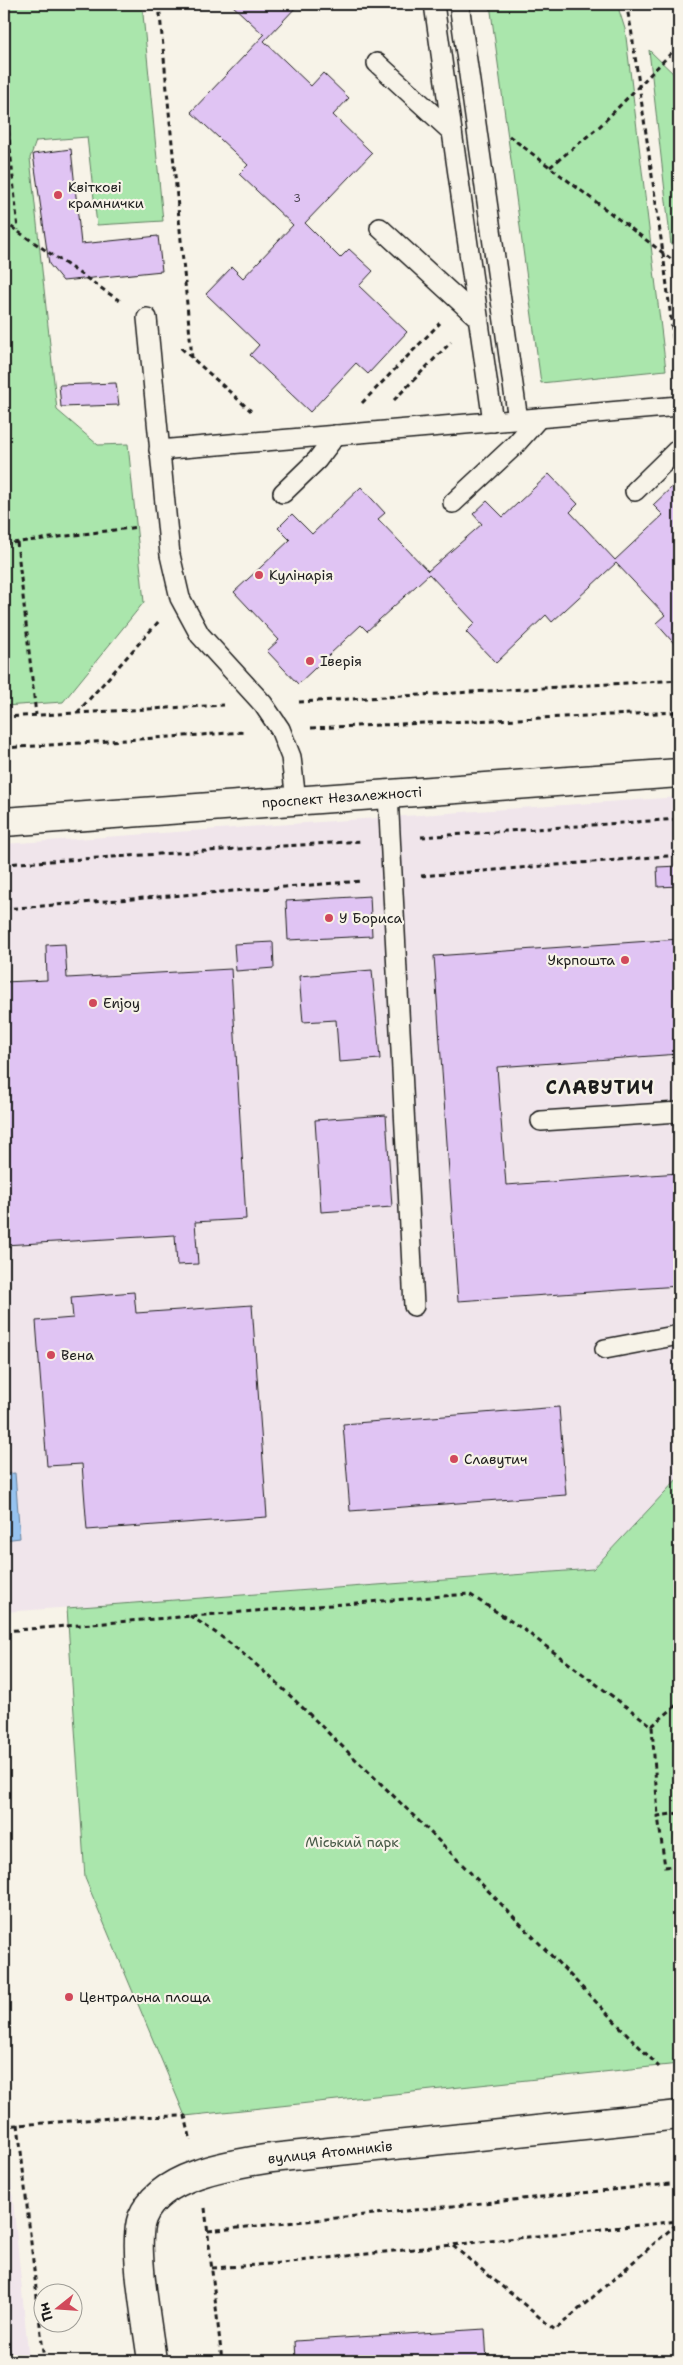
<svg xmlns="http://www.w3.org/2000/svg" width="683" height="2365" viewBox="0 0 683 2365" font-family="'Shantell Sans',sans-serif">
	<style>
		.built { fill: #f0e5eb }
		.green { fill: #aae6ac; stroke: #638164 }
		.water { fill: #96c3f0; stroke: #65809b }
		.building { fill: #e0c4f3; stroke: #1c1c1c }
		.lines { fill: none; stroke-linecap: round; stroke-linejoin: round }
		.lane-casing { stroke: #1c1c1c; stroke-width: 22 }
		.secondary-casing { stroke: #1c1c1c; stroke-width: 31 }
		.path { stroke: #1c1c1c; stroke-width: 3; stroke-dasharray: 5 4; stroke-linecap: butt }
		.lane { stroke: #f7f3e8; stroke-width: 19 }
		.secondary { stroke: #f7f3e8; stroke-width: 28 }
		.poi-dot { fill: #d1495b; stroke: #f7f3e8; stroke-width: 2 }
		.labels { text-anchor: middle; stroke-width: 4.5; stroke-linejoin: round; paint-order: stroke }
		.number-label { font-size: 11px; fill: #4d4652 }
		.poi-label { font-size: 14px; fill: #1c1c1c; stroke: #f7f3e8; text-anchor: start }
		.street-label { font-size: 14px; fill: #1c1c1c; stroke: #f7f3e8 }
		.park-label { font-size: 14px; fill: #475947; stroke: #f7f3e8 }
		.district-label { font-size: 19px; font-weight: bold; letter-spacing: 1px; fill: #1c1c1c; stroke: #f7f3e8 }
	</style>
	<rect width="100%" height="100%" fill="#f7f3e8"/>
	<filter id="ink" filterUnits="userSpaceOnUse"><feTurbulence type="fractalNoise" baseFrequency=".02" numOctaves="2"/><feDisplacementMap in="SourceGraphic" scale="10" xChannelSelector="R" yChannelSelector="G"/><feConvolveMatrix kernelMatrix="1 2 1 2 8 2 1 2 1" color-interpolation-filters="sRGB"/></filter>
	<g filter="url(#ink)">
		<g class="built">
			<path d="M679,797V1477L593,1569L4,1612V844Z"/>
			<path d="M11,2180L29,2361H4V2181Z"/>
		</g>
		<g class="green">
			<path d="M4,4H142L163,221L97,225L87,137L36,141L30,158L57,410L98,445L128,444L144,602L63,702L4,706Z"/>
			<path d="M490,4H617L625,29L666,370L541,383Z"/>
			<path d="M649,50L679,79V237L671,245Z"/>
			<path d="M679,1477V2064L185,2116L85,1878L67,1608L593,1569Z"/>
		</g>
		<path class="water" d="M15,1473L20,1538L4,1540V1474Z"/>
		<g class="building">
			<path d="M231,4H299L264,41L311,86L323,73L349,98L333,115L372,153L305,223L340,258L349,249L373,271L359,286L407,332L368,374L356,363L310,412L250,355L259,345L206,294L232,267L243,278L293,225L239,174L248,165L191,112L264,35Z"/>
			<path d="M71,149L81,244L158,236L162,271L63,281L49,264L33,154Z"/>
			<path d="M116,383L119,405L61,407L59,385Z"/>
			<path d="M549,474L578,504L570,512L615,560L663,515L653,505L672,487L679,495V649L656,623L665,615L616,563L552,622L546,615L496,663L466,632L475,623L429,574L367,631L361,625L298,684L267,651L279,640L234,592L290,540L278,528L292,514L312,534L361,487L385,513L378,519L428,571L482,524L473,514L487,501L503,517Z"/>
			<path d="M679,866V886L658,887L657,867Z"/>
			<path d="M370,896L372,936L288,940L286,901Z"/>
			<path d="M679,939V1054L497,1067L506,1185L679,1173V1286L458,1301L434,956Z"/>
			<path d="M273,942L274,968L236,971L234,944Z"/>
			<path d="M65,944L67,978L231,969L246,1219L195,1222L198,1264L177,1265L175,1235L4,1245V982L47,980L46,945Z"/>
			<path d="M372,970L380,1059L339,1062L336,1020L303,1022L299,976Z"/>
			<path d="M386,1115L392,1207L321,1212L315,1120Z"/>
			<path d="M134,1292L136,1313L252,1305L267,1517L87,1530L82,1464L47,1466L36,1321L73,1318L71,1297Z"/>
			<path d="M559,1407L566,1495L350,1511L343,1424Z"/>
			<path d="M4,2297L11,2361H4Z"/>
			<path d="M485,2329L487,2361H296L295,2341Z"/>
		</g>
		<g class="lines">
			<defs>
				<g id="lane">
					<path d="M434,4L493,422"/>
					<path d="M459,4L518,420"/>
					<path d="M377,63L452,132"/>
					<path d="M380,228L478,318"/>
					<path d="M147,318L170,555L180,598L200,635L263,704L280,729L291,757L296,801"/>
					<path d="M159,450L679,406"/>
					<path d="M635,491L679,448"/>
					<path d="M283,493L317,460L336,435"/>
					<path d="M453,503L514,446L539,418"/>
					<path d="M388,794L414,1306"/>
					<path d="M541,1121L679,1112"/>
					<path d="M605,1349L679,1335"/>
				</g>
				<g id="secondary">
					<path d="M4,822L679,773"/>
					<path d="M152,2361C148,2328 132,2245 142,2218C159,2174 232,2164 272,2158L679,2115"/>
				</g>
			</defs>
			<use href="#lane" class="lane-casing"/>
			<use href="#secondary" class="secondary-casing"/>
			<g class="path">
				<path d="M159,4L192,358"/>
				<path d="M626,4L631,28L663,253L678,377"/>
				<path d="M4,86L18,230"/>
				<path d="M509,136L679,265"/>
				<path d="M550,167L600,126L679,45"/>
				<path d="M4,222L123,303"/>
				<path d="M181,348L251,411"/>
				<path d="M394,400L451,342"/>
				<path d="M362,403L440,323"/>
				<path d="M17,542L36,715"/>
				<path d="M4,544L138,527"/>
				<path d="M299,702L679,680"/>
				<path d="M77,713L159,621"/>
				<path d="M4,717L223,705"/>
				<path d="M311,728L679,712"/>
				<path d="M4,748L245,732"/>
				<path d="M421,837L679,819"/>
				<path d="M4,864L362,841"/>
				<path d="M421,876L679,855"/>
				<path d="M4,909L362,881"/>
				<path d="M190,1616C250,1652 298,1704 348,1752C455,1854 556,1961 659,2067"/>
				<path d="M4,1631L469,1594L523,1629L652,1726L658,1816"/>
				<path d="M652,1726L679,1703"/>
				<path d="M679,1813L658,1816L665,1867L679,1865"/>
				<path d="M18,2124L44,2361"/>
				<path d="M4,2126L125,2117L185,2116L191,2141"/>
				<path d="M205,2208L222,2361"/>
				<path d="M208,2231L679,2183"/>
				<path d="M453,2246L555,2330L679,2222"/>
				<path d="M212,2268L271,2264L679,2221"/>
			</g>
			<use href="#lane" class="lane"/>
			<use href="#secondary" class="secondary"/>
		</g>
	</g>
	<g class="poi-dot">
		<circle cx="58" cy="195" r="5"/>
		<circle cx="259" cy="575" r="5"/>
		<circle cx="310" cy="661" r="5"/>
		<circle cx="329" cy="918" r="5"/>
		<circle cx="625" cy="960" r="5"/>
		<circle cx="93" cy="1003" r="5"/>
		<circle cx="51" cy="1355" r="5"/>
		<circle cx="454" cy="1459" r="5"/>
		<circle cx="69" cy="1997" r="5"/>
	</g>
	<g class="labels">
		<g class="number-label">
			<text x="297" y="202">3</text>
		</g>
		<g class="poi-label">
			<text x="68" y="192">Квіткові<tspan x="68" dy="16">крамнички</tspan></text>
			<text x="269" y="580">Кулінарія</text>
			<text x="320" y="666">Іверія</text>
			<text x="339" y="923">У Бориса</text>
			<text x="615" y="965" text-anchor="end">Укрпошта</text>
			<text x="103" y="1008">Enjoy</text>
			<text x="61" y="1360">Вена</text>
			<text x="464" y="1464">Славутич</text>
			<text x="79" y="2002">Центральна площа</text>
		</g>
		<g class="street-label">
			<text transform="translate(342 797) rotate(-4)" y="5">проспект Незалежності</text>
			<text transform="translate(330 2152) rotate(-6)" y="5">вулиця Атомників</text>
		</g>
		<g class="park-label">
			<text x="352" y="1847">Міський парк</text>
		</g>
		<g class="district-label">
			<text x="600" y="1094">СЛАВУТИЧ</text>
		</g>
	</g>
	<rect width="683" height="2365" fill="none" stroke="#f7f3e8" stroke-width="20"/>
	<rect x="10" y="10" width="663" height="2345" fill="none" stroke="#1c1c1c" stroke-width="2" filter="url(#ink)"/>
	<g transform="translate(58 2308) rotate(253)"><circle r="24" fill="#f7f3e8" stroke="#9f9d96"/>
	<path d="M0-4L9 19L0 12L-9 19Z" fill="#d1495b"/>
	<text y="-8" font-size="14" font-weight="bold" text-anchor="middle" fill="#1c1c1c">Пн</text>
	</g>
</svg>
